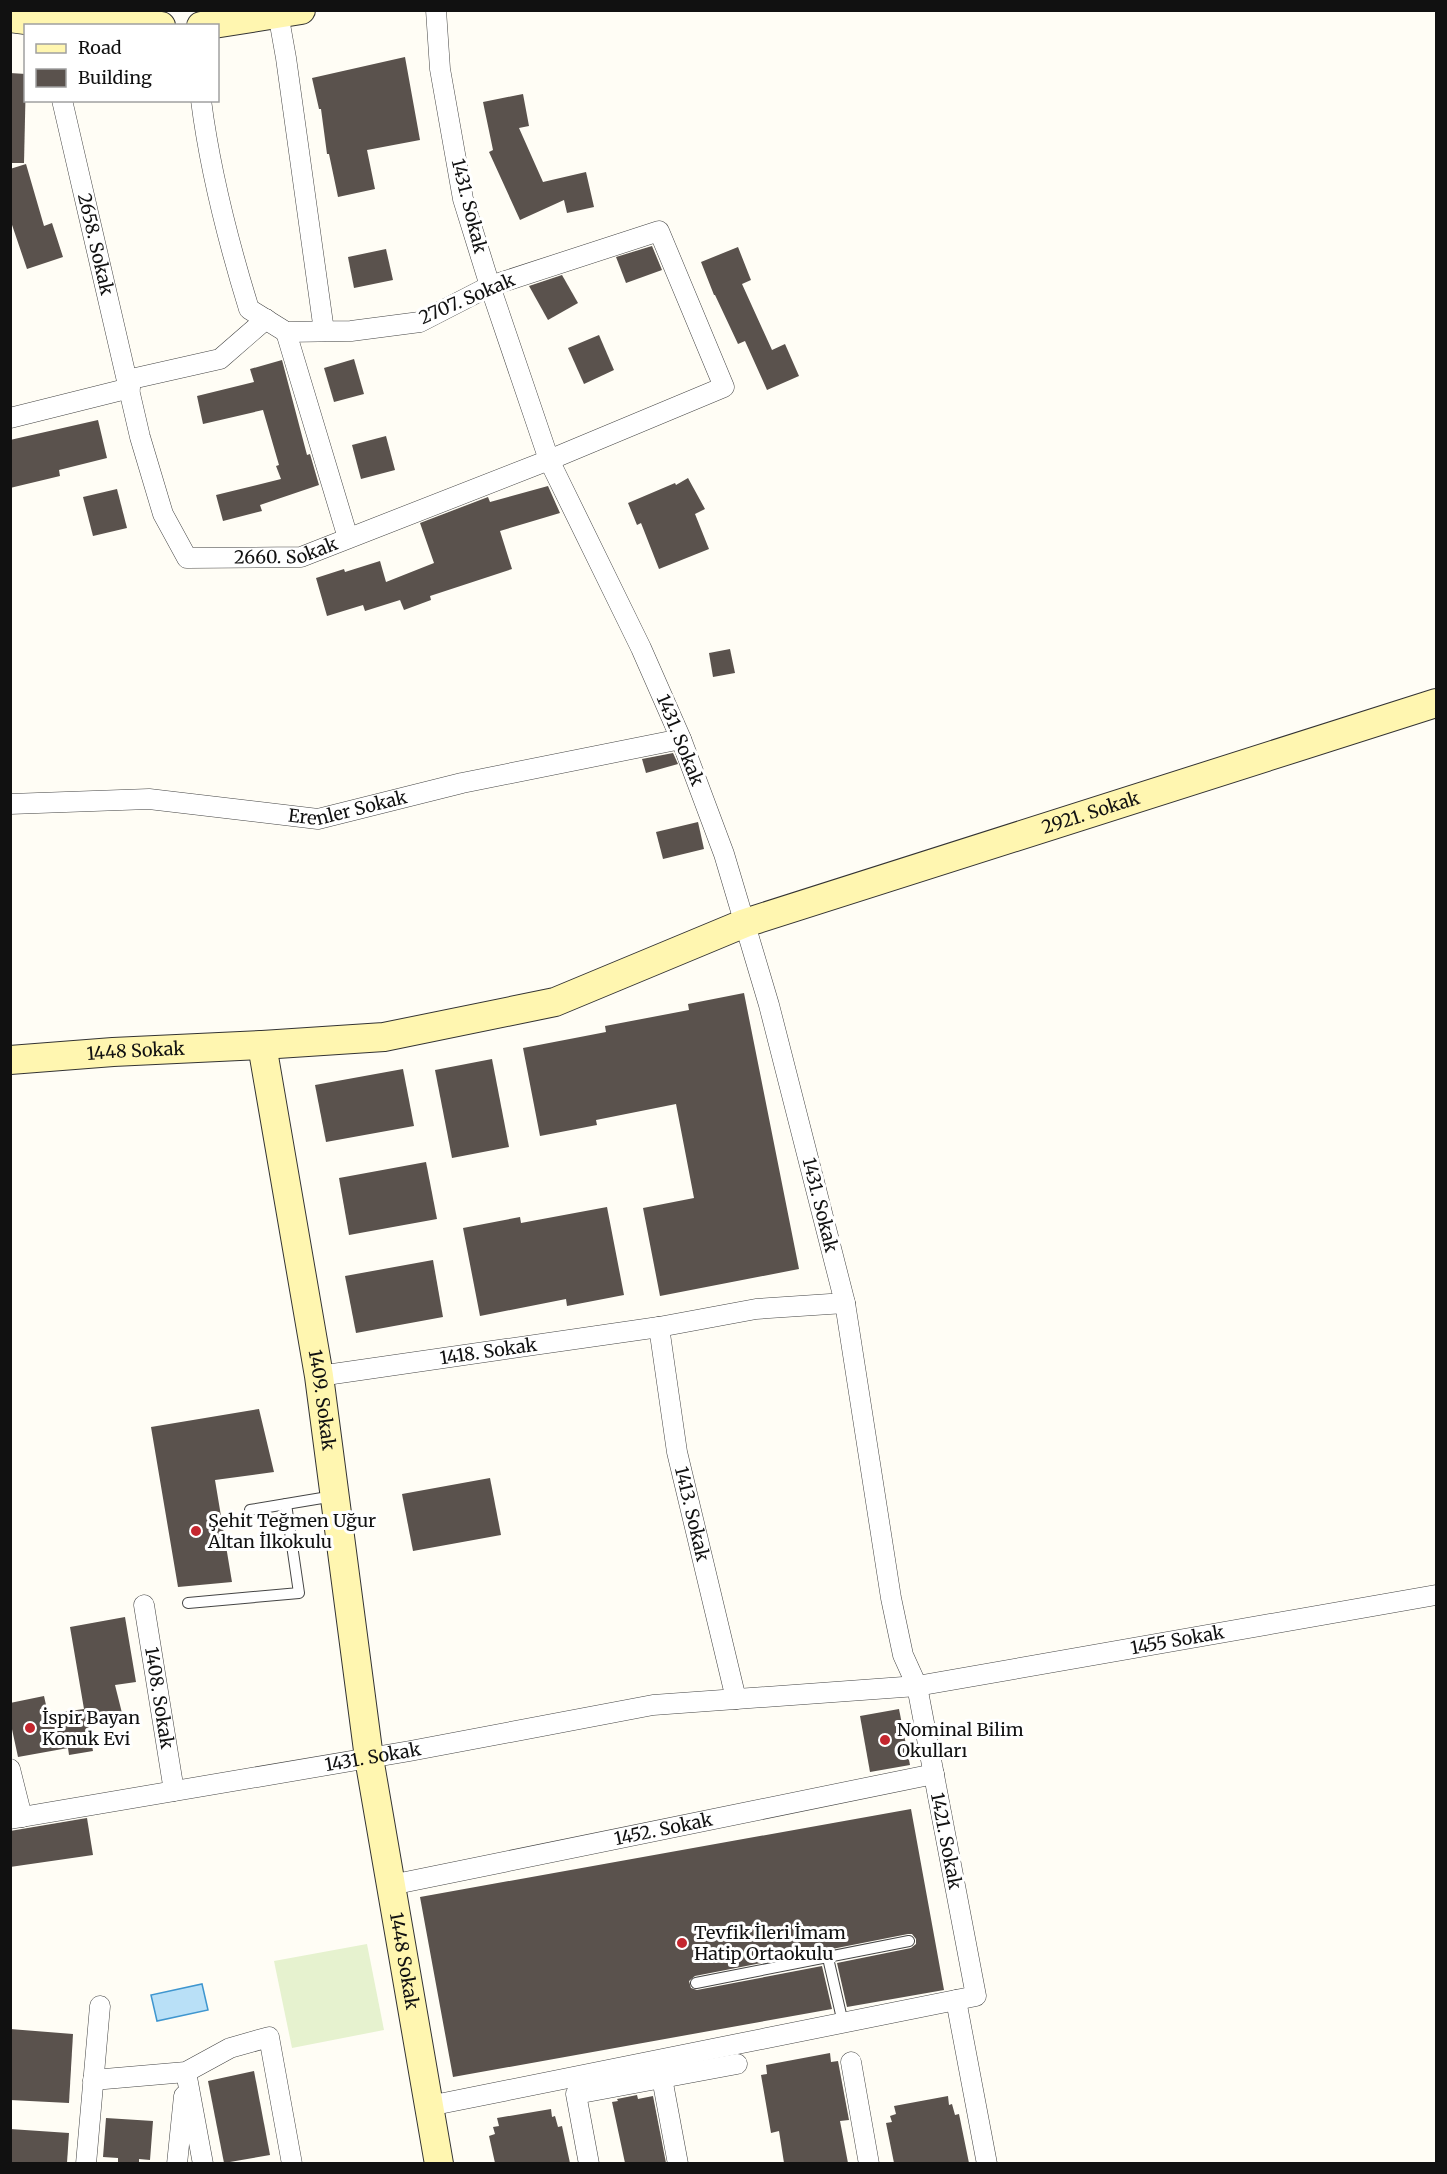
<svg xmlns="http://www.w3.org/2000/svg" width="1447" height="2174" viewBox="0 0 1447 2174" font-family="Merriweather,serif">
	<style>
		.pitch { fill: #e6f2cf }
		.water { fill: #b9e0f7; stroke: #3f96cf; stroke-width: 1.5 }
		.building { fill: #5a524d }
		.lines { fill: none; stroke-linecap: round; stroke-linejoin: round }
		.lane-casing { stroke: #444; stroke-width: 12 }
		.street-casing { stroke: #444; stroke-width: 21 }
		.secondary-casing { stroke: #333; stroke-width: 30 }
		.lane { stroke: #fff; stroke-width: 10 }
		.street { stroke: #fff; stroke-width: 20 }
		.secondary { stroke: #fff6b0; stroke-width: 28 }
		.poi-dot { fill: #c4262e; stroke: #fff; stroke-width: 2 }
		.labels { text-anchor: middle; stroke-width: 6; stroke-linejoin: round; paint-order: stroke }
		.street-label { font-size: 18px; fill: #111; stroke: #fff }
		.poi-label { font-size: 18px; fill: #111; stroke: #fff; text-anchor: start }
	</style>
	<rect width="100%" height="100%" fill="#fffdf5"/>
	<path class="pitch" d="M367,1944L384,2030L292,2048L274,1961Z"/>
	<path class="water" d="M202,1984L208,2010L157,2021L151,1995Z"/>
	<g class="building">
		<path d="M405,57L420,140L367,150L375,189L338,197L329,154H327L321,109H319L312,78Z"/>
		<path d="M10,73L26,74L24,163H10Z"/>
		<path d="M523,94L529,126L519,128L543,182L586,172L594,207L567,213L564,200L520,220L489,152L493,150L483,102Z"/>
		<path d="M26,164L44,226L52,223L63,257L27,269L10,219V169Z"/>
		<path d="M652,246L662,270L626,283L616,257Z"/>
		<path d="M738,247L751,280L742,284L772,350L785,344L799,376L767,390L745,341L738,344L715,295H714L701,262Z"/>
		<path d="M386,249L393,280L354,288L348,257Z"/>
		<path d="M562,275L578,303L548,320L529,286Z"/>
		<path d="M599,335L614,370L584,384L568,348Z"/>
		<path d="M354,359L364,394L334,402L324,368Z"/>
		<path d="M282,360L307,455L310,454L319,485L260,505L262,511L223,521L216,495L281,479L276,466L279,465L263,410L203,424L197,396L254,382L250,369Z"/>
		<path d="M98,420L107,458L59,470L60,476L10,488V440Z"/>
		<path d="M386,436L395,470L361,479L352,445Z"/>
		<path d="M688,478L705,509L695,514L709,549L659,569L641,523L637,525L628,503L675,483L676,485Z"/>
		<path d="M548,486L560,513L500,531L512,569L430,596L431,600L404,610L400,600L365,611L363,605L327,616L316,578L344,569L345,572L380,561L386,582L434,563L420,523L488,497L490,502Z"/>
		<path d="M117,489L127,528L93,536L83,497Z"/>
		<path d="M730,649L735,673L713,677L709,653Z"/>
		<path d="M673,753L678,764L646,773L642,759Z"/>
		<path d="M698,822L704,849L663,859L656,832Z"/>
		<path d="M744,993L799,1269L660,1296L643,1208L694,1198L676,1104L596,1120L597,1125L540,1136L523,1048L606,1032L605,1026L689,1010L688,1004Z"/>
		<path d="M492,1059L509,1147L452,1158L435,1070Z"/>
		<path d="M403,1069L414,1126L326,1142L315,1085Z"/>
		<path d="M426,1162L437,1219L349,1235L339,1178Z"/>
		<path d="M607,1207L624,1295L567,1306L566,1299L480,1316L463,1228L520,1217L521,1223Z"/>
		<path d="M433,1260L443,1317L356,1333L345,1276Z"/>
		<path d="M259,1409L274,1472L215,1480L232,1582L178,1587L151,1427Z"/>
		<path d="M490,1478L501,1535L413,1551L402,1494Z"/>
		<path d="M125,1617L136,1682L115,1685L123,1717L88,1725L93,1751L69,1755L68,1748L18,1757L10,1720V1703L44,1696L48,1714L84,1709L70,1627Z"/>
		<path d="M899,1709L910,1765L870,1772L860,1716Z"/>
		<path d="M911,1809L944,1990L847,2007L837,1963L911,1948L916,1944V1939L912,1934H908L695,1976L689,1981L691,1988L697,1990L822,1966L832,2009L453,2077L420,1897Z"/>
		<path d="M87,1818L93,1855L10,1867V1831Z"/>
		<path d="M10,2029L73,2034L69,2103L10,2100Z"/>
		<path d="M830,2053L831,2062L838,2061L849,2120L840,2121L848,2163H784L779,2131L771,2133L761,2075L767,2074L766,2065Z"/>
		<path d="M254,2071L270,2155L224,2163L208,2081Z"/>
		<path d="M637,2095L638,2099L653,2096L666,2163H625L612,2102L618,2101L617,2099Z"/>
		<path d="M948,2096L949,2105L952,2104L955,2115L959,2114L969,2163H894L886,2123L892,2122L890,2116L896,2114L894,2106Z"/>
		<path d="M551,2109L552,2117L555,2116L558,2127L562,2126L570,2163H495L489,2136L495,2134L493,2127L499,2126L497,2118Z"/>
		<path d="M106,2118L153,2121L150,2160L139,2159V2163H118V2158L103,2157Z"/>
		<path d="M10,2129L69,2133L67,2163H10Z"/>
	</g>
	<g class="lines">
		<defs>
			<g id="lane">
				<path d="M250,1510L334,1496"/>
				<path d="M188,1603L299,1593L286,1504"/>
				<path d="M828,1958L843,2023"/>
				<path d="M696,1983L909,1941"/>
			</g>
			<g id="street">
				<path d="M278,13L286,58L324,331"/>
				<path id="s1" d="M62,100L140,437L163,514L187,558L301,557L549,460L724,387L659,231L490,286L420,322L351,331L286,332L249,309C228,241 210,171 201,100"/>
				<path d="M286,332L348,538"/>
				<path d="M127,380L220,359L266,319"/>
				<path d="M10,418L130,388"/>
				<path id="s2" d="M10,804L149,799L318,819L462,783L681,739"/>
				<path id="s3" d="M659,1327L677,1452L736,1699"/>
				<path id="s4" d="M319,1376L659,1327L756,1309L845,1303L769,1005L724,854L681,739L641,648L549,460L490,286L463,199L440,69L436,10"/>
				<path id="s5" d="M144,1605L174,1791"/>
				<path d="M10,1769L22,1817"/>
				<path id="s6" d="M10,1819L410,1751L653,1705L917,1686L1436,1595"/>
				<path id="s7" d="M391,1885L934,1774"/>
				<path d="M956,2000L987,2164"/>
				<path d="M851,2062L869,2164"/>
				<path d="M186,2072L203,2164"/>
				<path d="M662,2078L678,2164"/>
				<path d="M93,2080L186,2072L230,2048L269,2037L292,2164"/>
				<path d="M429,2106L976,1996L917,1686L903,1655L891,1598L845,1303"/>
				<path d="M86,2164L100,2006"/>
				<path d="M177,2164L184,2096"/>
				<path d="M589,2164L576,2094L737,2064"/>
			</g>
			<g id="secondary">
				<path d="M10,18L56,24L112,23L161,26"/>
				<path d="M201,26L301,10"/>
				<path id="s8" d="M262,1045L319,1376L369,1758L439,2164"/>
				<path id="s9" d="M10,1060L113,1052L262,1045L384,1037L555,1002L745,923L1436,703"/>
			</g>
		</defs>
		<use href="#lane" class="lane-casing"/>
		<use href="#street" class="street-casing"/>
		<use href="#secondary" class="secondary-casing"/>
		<use href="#lane" class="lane"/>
		<use href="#street" class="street"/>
		<use href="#secondary" class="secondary"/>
	</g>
	<g class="poi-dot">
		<circle cx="196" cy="1531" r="6"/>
		<circle cx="30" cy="1728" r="6"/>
		<circle cx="885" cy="1740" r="6"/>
		<circle cx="682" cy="1943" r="6"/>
	</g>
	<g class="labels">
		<g class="street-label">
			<text transform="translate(469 206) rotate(76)" y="6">1431. Sokak</text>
			<text dy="6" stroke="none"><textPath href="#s1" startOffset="148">2658. Sokak</textPath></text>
			<text transform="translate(467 299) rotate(-23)" y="6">2707. Sokak</text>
			<text dy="6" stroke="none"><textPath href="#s1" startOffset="576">2660. Sokak</textPath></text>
			<text transform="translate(680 740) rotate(68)" y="6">1431. Sokak</text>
			<text dy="6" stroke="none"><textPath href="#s2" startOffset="340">Erenler Sokak</textPath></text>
			<text dy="6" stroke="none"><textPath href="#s9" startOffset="1118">2921. Sokak</textPath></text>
			<text dy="6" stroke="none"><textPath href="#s9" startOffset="126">1448 Sokak</textPath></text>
			<text transform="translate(820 1205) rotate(76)" y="6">1431. Sokak</text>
			<text dy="6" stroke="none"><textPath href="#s4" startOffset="171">1418. Sokak</textPath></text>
			<text dy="6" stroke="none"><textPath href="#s8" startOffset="360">1409. Sokak</textPath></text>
			<text dy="6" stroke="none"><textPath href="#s3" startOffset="190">1413. Sokak</textPath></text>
			<text dy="6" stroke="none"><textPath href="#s6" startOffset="1182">1455 Sokak</textPath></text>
			<text dy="6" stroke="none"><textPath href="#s5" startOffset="94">1408. Sokak</textPath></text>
			<text dy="6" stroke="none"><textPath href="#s6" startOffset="368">1431. Sokak</textPath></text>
			<text dy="6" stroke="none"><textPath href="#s7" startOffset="278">1452. Sokak</textPath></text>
			<text transform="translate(946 1841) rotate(79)" y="6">1421. Sokak</text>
			<text dy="6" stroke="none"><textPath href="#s8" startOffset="927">1448 Sokak</textPath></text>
		</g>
		<g class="poi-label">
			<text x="208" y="1527">Şehit Teğmen Uğur<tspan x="208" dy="21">Altan İlkokulu</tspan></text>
			<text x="42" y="1724">İspir Bayan<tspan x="42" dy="21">Konuk Evi</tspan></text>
			<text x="897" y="1736">Nominal Bilim<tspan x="897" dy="21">Okulları</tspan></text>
			<text x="694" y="1939">Tevfik İleri İmam<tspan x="694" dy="21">Hatip Ortaokulu</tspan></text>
		</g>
	</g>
	<rect width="1447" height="2174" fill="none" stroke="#111111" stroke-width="24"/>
	<rect x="24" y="24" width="195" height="78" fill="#ffffff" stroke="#a0a0a0" stroke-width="1.5"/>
	<rect x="36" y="44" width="30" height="9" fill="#fff6b0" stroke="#a0a0a0" stroke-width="1.5"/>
	<text x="78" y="54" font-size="18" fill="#111111">Road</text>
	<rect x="36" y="69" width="30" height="18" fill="#5a524d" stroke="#a0a0a0" stroke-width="1.5"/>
	<text x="78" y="84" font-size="18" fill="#111111">Building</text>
</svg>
